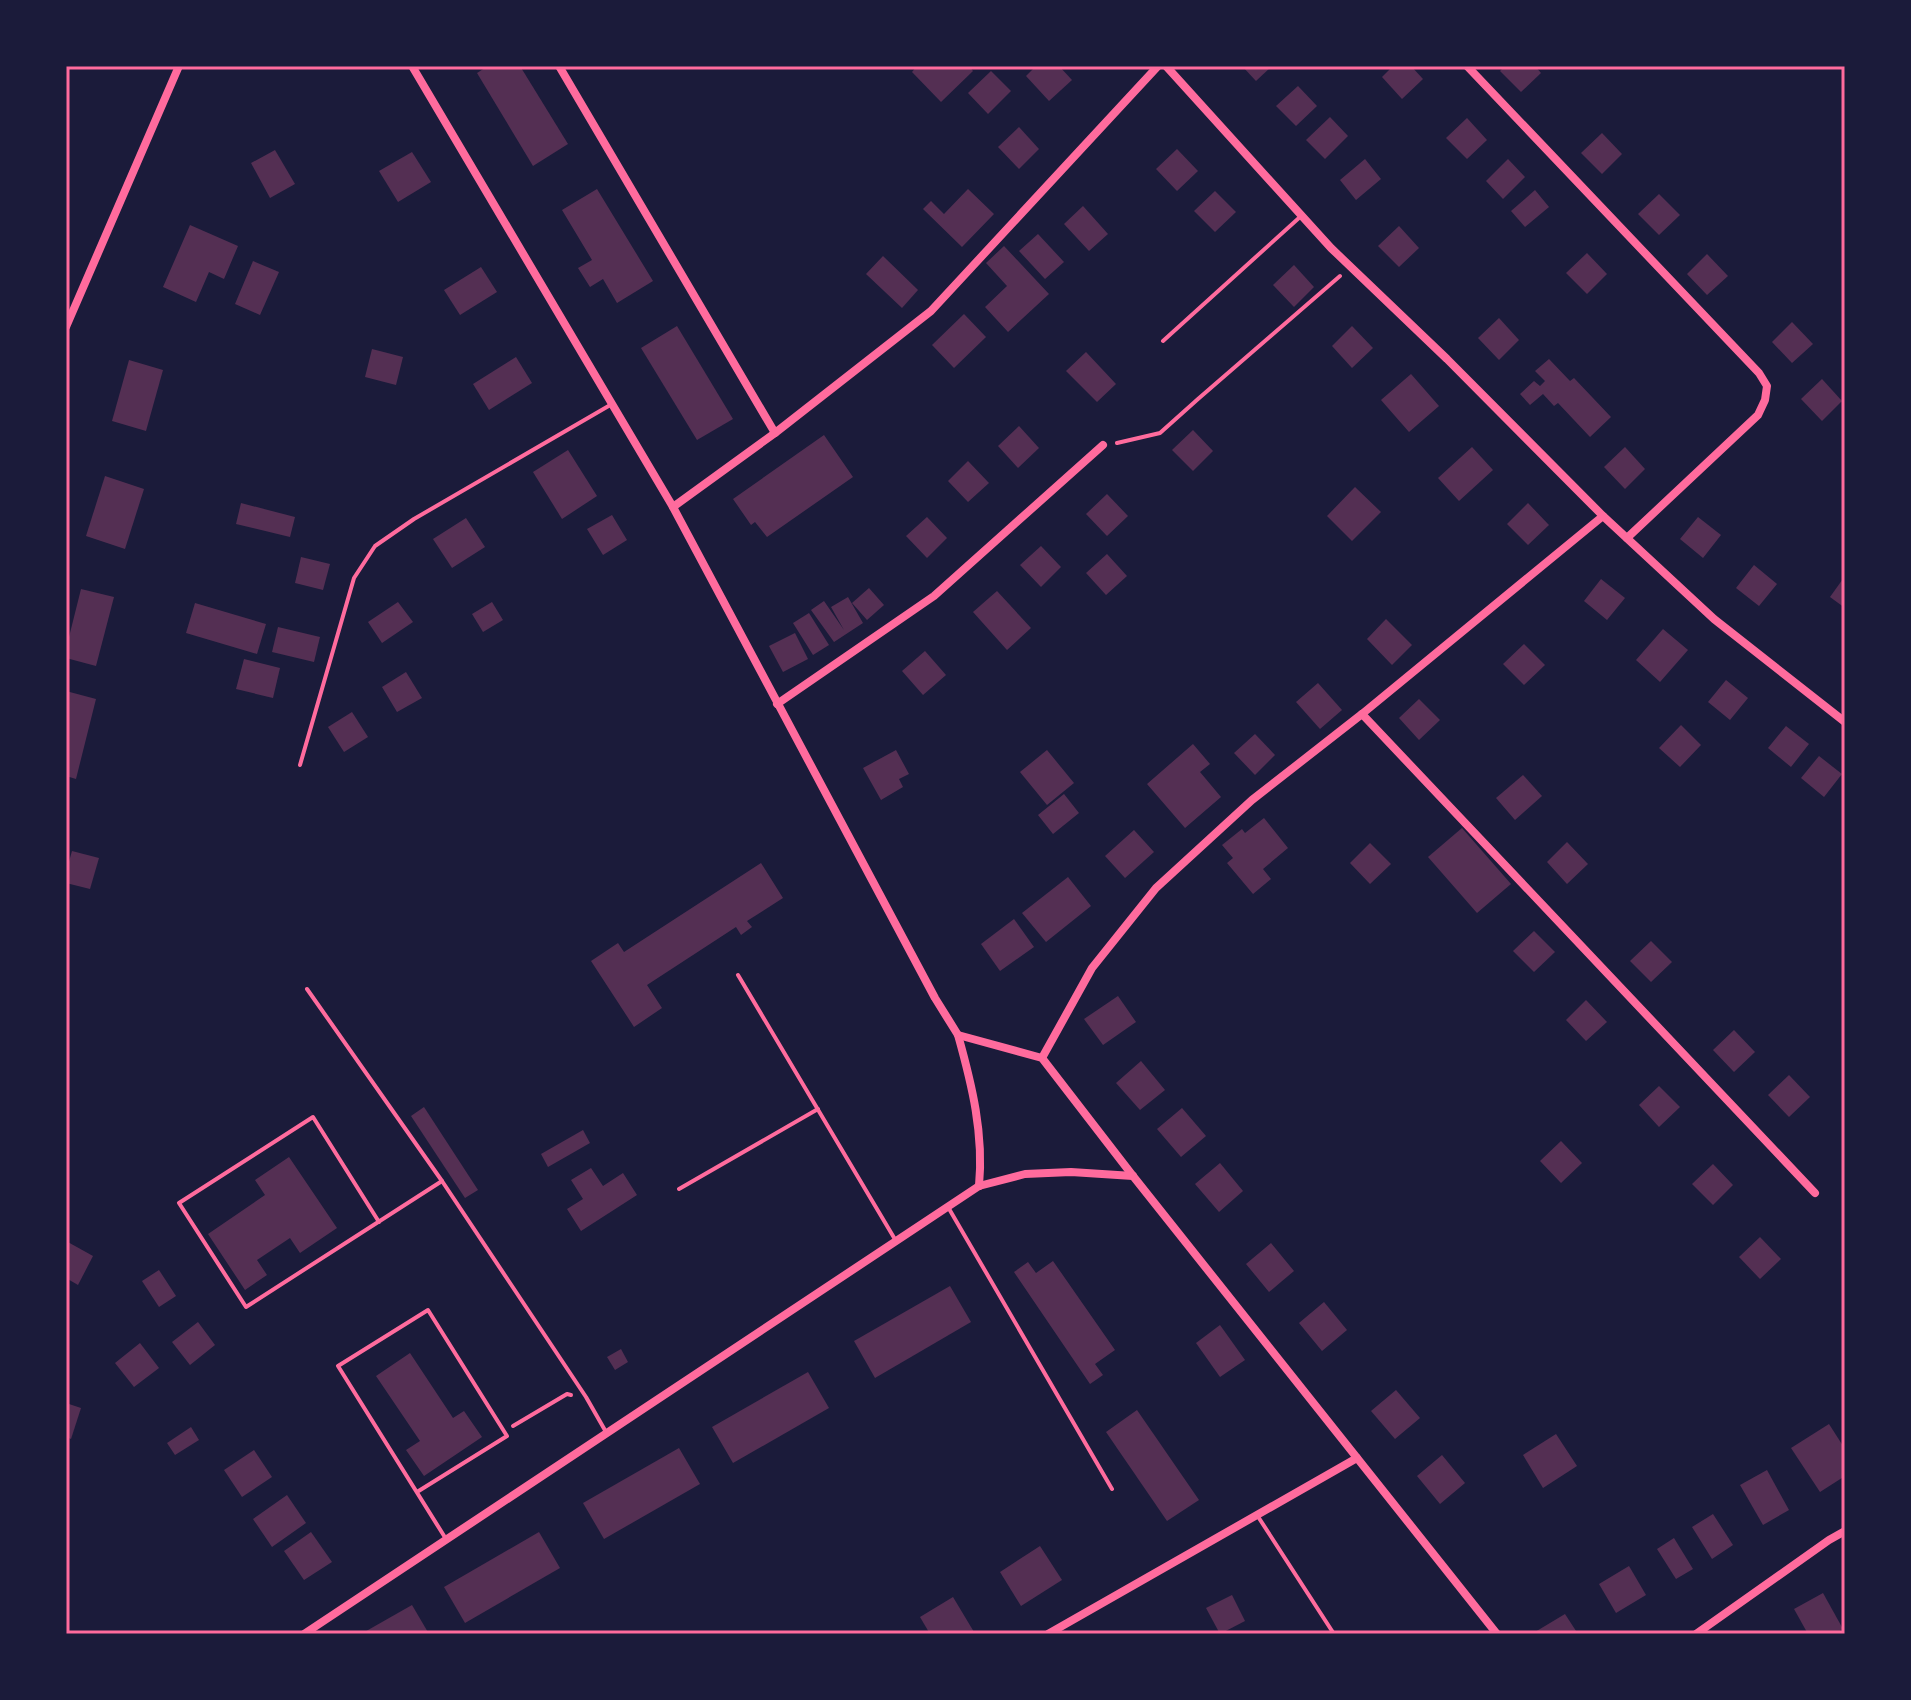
<svg xmlns="http://www.w3.org/2000/svg" width="1911" height="1700" viewBox="0 0 1911 1700" font-family="Lato,sans-serif">
	<style>
		.building { fill: #542f53 }
		.lines { fill: none; stroke-linecap: round; stroke-linejoin: round }
		.path { stroke: #ff6b9d; stroke-width: 4 }
		.service { stroke: #ff6b9d; stroke-width: 4 }
		.minor { stroke: #ff6b9d; stroke-width: 8 }
		.neatline { fill: none; stroke: #ff6b9d; stroke-width: 3 }
	</style>
	<rect width="100%" height="100%" fill="#1b1b3a"/>
	<g class="building">
		<path d="M488,66H520L568,144L533,166L477,73Z"/>
		<path d="M917,66H969L973,71L941,102L912,72Z"/>
		<path d="M1036,66H1059L1072,80L1049,101L1026,76Z"/>
		<path d="M1242,66H1272L1256,81Z"/>
		<path d="M1393,66H1411L1423,79L1402,99L1382,77Z"/>
		<path d="M1505,66H1535L1541,73L1521,92L1500,71Z"/>
		<path d="M991,71L1011,91L988,114L968,93Z"/>
		<path d="M1298,86L1317,106L1296,126L1276,106Z"/>
		<path d="M1330,117L1348,136L1325,159L1306,140Z"/>
		<path d="M1467,118L1487,140L1467,159L1446,138Z"/>
		<path d="M1019,127L1039,149L1019,169L998,147Z"/>
		<path d="M1602,133L1622,154L1602,174L1581,153Z"/>
		<path d="M1177,149L1198,171L1177,191L1156,169Z"/>
		<path d="M275,150L295,184L270,198L251,163Z"/>
		<path d="M412,152L431,182L398,202L379,171Z"/>
		<path d="M1365,159L1381,179L1356,200L1340,180Z"/>
		<path d="M1508,159L1525,177L1503,199L1486,181Z"/>
		<path d="M597,189L653,281L617,303L603,279L590,287L578,268L592,260L562,210Z"/>
		<path d="M968,189L994,214L962,247L923,209L931,201L944,214Z"/>
		<path d="M1535,190L1549,207L1525,227L1511,211Z"/>
		<path d="M1215,191L1236,212L1215,232L1194,211Z"/>
		<path d="M1659,194L1680,215L1659,235L1638,214Z"/>
		<path d="M1083,206L1108,234L1089,251L1064,224Z"/>
		<path d="M190,225L238,246L224,279L209,272L196,302L163,287Z"/>
		<path d="M1399,226L1419,248L1399,267L1378,246Z"/>
		<path d="M1038,234L1064,262L1045,279L1019,251Z"/>
		<path d="M1004,246L1049,294L1008,332L985,307L1007,286L986,263Z"/>
		<path d="M1587,253L1607,274L1587,294L1566,273Z"/>
		<path d="M1707,254L1728,276L1707,295L1687,274Z"/>
		<path d="M883,256L918,290L902,308L866,274Z"/>
		<path d="M253,261L279,272L260,315L235,304Z"/>
		<path d="M1294,265L1314,287L1294,307L1273,285Z"/>
		<path d="M481,267L497,292L460,315L444,290Z"/>
		<path d="M964,314L986,337L954,368L932,345Z"/>
		<path d="M1499,318L1519,340L1499,360L1478,338Z"/>
		<path d="M1792,322L1813,344L1792,363L1772,342Z"/>
		<path d="M677,326L733,419L697,440L641,348Z"/>
		<path d="M1352,326L1373,348L1352,368L1332,346Z"/>
		<path d="M372,349L403,357L396,385L365,377Z"/>
		<path d="M1086,352L1116,384L1097,402L1066,371Z"/>
		<path d="M516,357L532,383L489,410L473,384Z"/>
		<path d="M1549,359L1570,381L1574,378L1611,417L1590,437L1558,403L1554,406L1543,394L1530,405L1520,394L1534,381L1540,386L1545,381L1535,371Z"/>
		<path d="M129,360L163,370L146,431L112,421Z"/>
		<path d="M1411,374L1439,406L1409,432L1381,400Z"/>
		<path d="M1822,379L1842,401L1822,421L1801,399Z"/>
		<path d="M1019,426L1039,448L1018,468L998,446Z"/>
		<path d="M1193,430L1213,451L1193,471L1172,450Z"/>
		<path d="M824,435L853,477L767,537L755,522L751,525L733,499Z"/>
		<path d="M1472,447L1493,470L1459,501L1438,478Z"/>
		<path d="M1625,447L1645,469L1625,489L1604,467Z"/>
		<path d="M568,450L597,496L562,519L533,472Z"/>
		<path d="M968,461L989,483L968,502L948,481Z"/>
		<path d="M105,476L144,489L125,549L86,536Z"/>
		<path d="M1355,487L1381,512L1352,541L1327,516Z"/>
		<path d="M1107,494L1128,516L1107,536L1086,514Z"/>
		<path d="M241,503L295,517L290,537L236,524Z"/>
		<path d="M1528,503L1549,525L1528,545L1507,524Z"/>
		<path d="M612,515L627,540L603,555L587,529Z"/>
		<path d="M927,517L947,538L927,558L906,536Z"/>
		<path d="M1698,517L1721,535L1703,558L1680,539Z"/>
		<path d="M466,518L485,547L452,568L433,539Z"/>
		<path d="M1041,546L1061,567L1041,587L1020,565Z"/>
		<path d="M1107,554L1127,576L1106,595L1086,573Z"/>
		<path d="M301,557L330,564L323,590L295,583Z"/>
		<path d="M1754,565L1777,584L1759,606L1736,588Z"/>
		<path d="M1845,576V608L1830,597Z"/>
		<path d="M1601,579L1625,598L1607,620L1584,601Z"/>
		<path d="M869,588L884,605L867,620L852,603Z"/>
		<path d="M81,589L114,597L96,666L66,658V649Z"/>
		<path d="M997,591L1031,628L1007,650L973,612Z"/>
		<path d="M848,597L863,623L834,642L811,610L824,601L844,630L831,607Z"/>
		<path d="M398,602L413,622L382,643L368,622Z"/>
		<path d="M492,602L503,620L483,632L472,614Z"/>
		<path d="M195,603L266,624L257,654L186,633Z"/>
		<path d="M809,613L829,645L813,655L793,623Z"/>
		<path d="M1386,619L1412,645L1392,665L1367,639Z"/>
		<path d="M278,627L320,637L314,662L272,652Z"/>
		<path d="M1663,629L1688,650L1660,682L1636,660Z"/>
		<path d="M795,633L808,659L783,672L769,646Z"/>
		<path d="M1524,644L1545,665L1524,685L1503,664Z"/>
		<path d="M925,651L946,675L923,695L902,671Z"/>
		<path d="M244,659L280,668L273,698L236,689Z"/>
		<path d="M406,672L422,698L397,712L382,687Z"/>
		<path d="M1726,680L1748,698L1730,720L1708,702Z"/>
		<path d="M1318,683L1342,710L1320,729L1296,702Z"/>
		<path d="M66,691L96,699L76,779L66,776Z"/>
		<path d="M1419,699L1440,720L1419,740L1399,718Z"/>
		<path d="M352,712L368,737L344,752L328,727Z"/>
		<path d="M1681,725L1701,745L1680,767L1659,748Z"/>
		<path d="M1786,726L1809,744L1791,767L1768,748Z"/>
		<path d="M1255,734L1275,755L1255,775L1234,753Z"/>
		<path d="M1193,744L1210,764L1200,772L1221,797L1185,828L1147,784Z"/>
		<path d="M896,750L909,774L899,779L903,787L881,800L863,768Z"/>
		<path d="M1047,750L1074,783L1047,805L1020,772Z"/>
		<path d="M1819,756L1842,774L1824,797L1801,778Z"/>
		<path d="M1523,775L1542,796L1515,820L1496,798Z"/>
		<path d="M1064,794L1079,813L1053,834L1038,815Z"/>
		<path d="M1264,818L1288,848L1263,869L1271,879L1253,894L1227,863L1233,858L1222,845L1242,829L1245,833Z"/>
		<path d="M1462,828L1511,884L1477,913L1428,857Z"/>
		<path d="M1134,830L1154,852L1125,878L1105,856Z"/>
		<path d="M1567,842L1588,864L1567,884L1547,862Z"/>
		<path d="M1370,843L1391,864L1370,884L1350,863Z"/>
		<path d="M72,851L99,858L90,889L66,883V872Z"/>
		<path d="M761,863L783,898L747,921L752,927L741,935L736,927L647,985L662,1008L634,1027L591,961L618,943L624,952Z"/>
		<path d="M1068,877L1091,906L1046,942L1022,913Z"/>
		<path d="M1014,919L1034,947L1000,971L981,944Z"/>
		<path d="M1534,931L1555,952L1534,972L1513,951Z"/>
		<path d="M1651,941L1672,962L1651,982L1630,961Z"/>
		<path d="M1118,996L1136,1022L1103,1045L1084,1019Z"/>
		<path d="M1586,1000L1607,1022L1586,1041L1566,1020Z"/>
		<path d="M1734,1030L1755,1052L1734,1072L1713,1050Z"/>
		<path d="M1141,1061L1165,1090L1140,1110L1116,1083Z"/>
		<path d="M1789,1075L1810,1097L1789,1117L1768,1095Z"/>
		<path d="M1659,1086L1680,1107L1659,1127L1639,1105Z"/>
		<path d="M424,1107L478,1190L465,1198L411,1116Z"/>
		<path d="M1182,1108L1206,1136L1181,1157L1157,1129Z"/>
		<path d="M583,1130L590,1143L548,1167L541,1154Z"/>
		<path d="M1561,1141L1582,1163L1561,1183L1540,1161Z"/>
		<path d="M289,1157L337,1228L300,1253L290,1238L257,1260L267,1275L245,1290L208,1234L265,1195L255,1180Z"/>
		<path d="M1220,1163L1243,1191L1219,1212L1195,1184Z"/>
		<path d="M1713,1164L1733,1185L1713,1205L1692,1184Z"/>
		<path d="M591,1168L603,1186L623,1173L637,1195L581,1231L567,1209L583,1199L571,1180Z"/>
		<path d="M1760,1237L1781,1259L1760,1279L1739,1257Z"/>
		<path d="M66,1241L93,1256L78,1285L66,1278Z"/>
		<path d="M1271,1243L1294,1271L1269,1292L1246,1264Z"/>
		<path d="M1053,1261L1115,1350L1095,1364L1103,1375L1090,1384L1014,1272L1028,1262L1036,1273Z"/>
		<path d="M159,1270L176,1296L159,1307L142,1281Z"/>
		<path d="M950,1286L971,1322L875,1378L854,1341Z"/>
		<path d="M1324,1302L1347,1330L1322,1351L1299,1323Z"/>
		<path d="M198,1322L215,1345L190,1365L172,1342Z"/>
		<path d="M1220,1325L1245,1360L1220,1377L1196,1343Z"/>
		<path d="M140,1343L159,1368L134,1387L115,1363Z"/>
		<path d="M621,1349L628,1362L615,1370L607,1357Z"/>
		<path d="M410,1353L453,1418L464,1411L482,1437L424,1476L406,1450L420,1441L376,1376Z"/>
		<path d="M808,1372L829,1408L733,1463L712,1427Z"/>
		<path d="M1396,1390L1420,1418L1395,1439L1371,1411Z"/>
		<path d="M66,1403L81,1408L71,1439L66,1437Z"/>
		<path d="M1137,1410L1199,1500L1167,1521L1106,1432Z"/>
		<path d="M1829,1424L1845,1449V1476L1820,1492L1791,1448Z"/>
		<path d="M191,1427L199,1440L175,1455L167,1443Z"/>
		<path d="M1556,1434L1577,1466L1543,1488L1523,1455Z"/>
		<path d="M679,1448L700,1484L604,1539L583,1503Z"/>
		<path d="M254,1450L272,1477L242,1497L224,1470Z"/>
		<path d="M1442,1455L1465,1483L1440,1504L1417,1476Z"/>
		<path d="M1767,1470L1789,1510L1763,1525L1740,1485Z"/>
		<path d="M287,1495L306,1523L272,1547L253,1519Z"/>
		<path d="M1713,1514L1733,1545L1712,1559L1692,1527Z"/>
		<path d="M311,1532L332,1562L304,1580L284,1551Z"/>
		<path d="M539,1532L560,1568L465,1623L444,1587Z"/>
		<path d="M1674,1538L1693,1569L1676,1579L1657,1549Z"/>
		<path d="M1040,1546L1062,1580L1021,1606L1000,1572Z"/>
		<path d="M1629,1566L1646,1595L1616,1613L1599,1584Z"/>
		<path d="M1823,1593L1843,1629L1835,1634H1808L1794,1609Z"/>
		<path d="M1232,1595L1245,1621L1220,1634L1206,1608Z"/>
		<path d="M953,1597L974,1632L971,1634H930L920,1617Z"/>
		<path d="M412,1605L429,1634H361Z"/>
		<path d="M1565,1614L1578,1634H1536L1535,1632Z"/>
	</g>
	<g class="lines">
		<g class="path">
			<path d="M1117,443L1160,433L1198,399L1340,276"/>
			<path d="M513,1426L567,1394L571,1395"/>
		</g>
		<g class="service">
			<path d="M1163,341L1300,217"/>
			<path d="M300,765L354,578L375,546L414,519L612,404"/>
			<path d="M738,975L896,1241"/>
			<path d="M307,989L442,1181L586,1397L606,1432"/>
			<path d="M679,1189L818,1109"/>
			<path d="M948,1207L1112,1489"/>
			<path d="M379,1222L313,1117L179,1203L246,1307L442,1181"/>
			<path d="M417,1492L507,1436L428,1310L338,1366L446,1539"/>
			<path d="M1257,1515L1334,1634"/>
		</g>
		<g class="minor">
			<path d="M412,66L673,507L935,998L958,1035L1042,1058L1133,1176L1497,1634"/>
			<path d="M559,66L775,433"/>
			<path d="M1166,66L1331,248L1447,359L1603,516L1714,619L1845,722"/>
			<path d="M1467,66L1759,373L1767,386L1765,400L1758,415L1627,538"/>
			<path d="M66,327L179,66"/>
			<path d="M673,507L775,433L931,311L1158,66"/>
			<path d="M777,704L934,596L1103,445"/>
			<path d="M1362,714L1815,1193"/>
			<path d="M958,1035C972,1085 984,1134 979,1186"/>
			<path d="M1042,1058L1092,968L1156,888L1252,800L1362,714L1603,516"/>
			<path d="M304,1634L979,1186L1025,1174L1071,1172L1133,1176"/>
			<path d="M1048,1634L1357,1458"/>
			<path d="M1696,1634L1829,1540L1845,1531"/>
		</g>
	</g>
	<rect width="1911" height="1700" fill="none" stroke="#1b1b3a" stroke-width="136"/>
	<rect x="68" y="68" width="1775" height="1564" class="neatline"/>
</svg>
